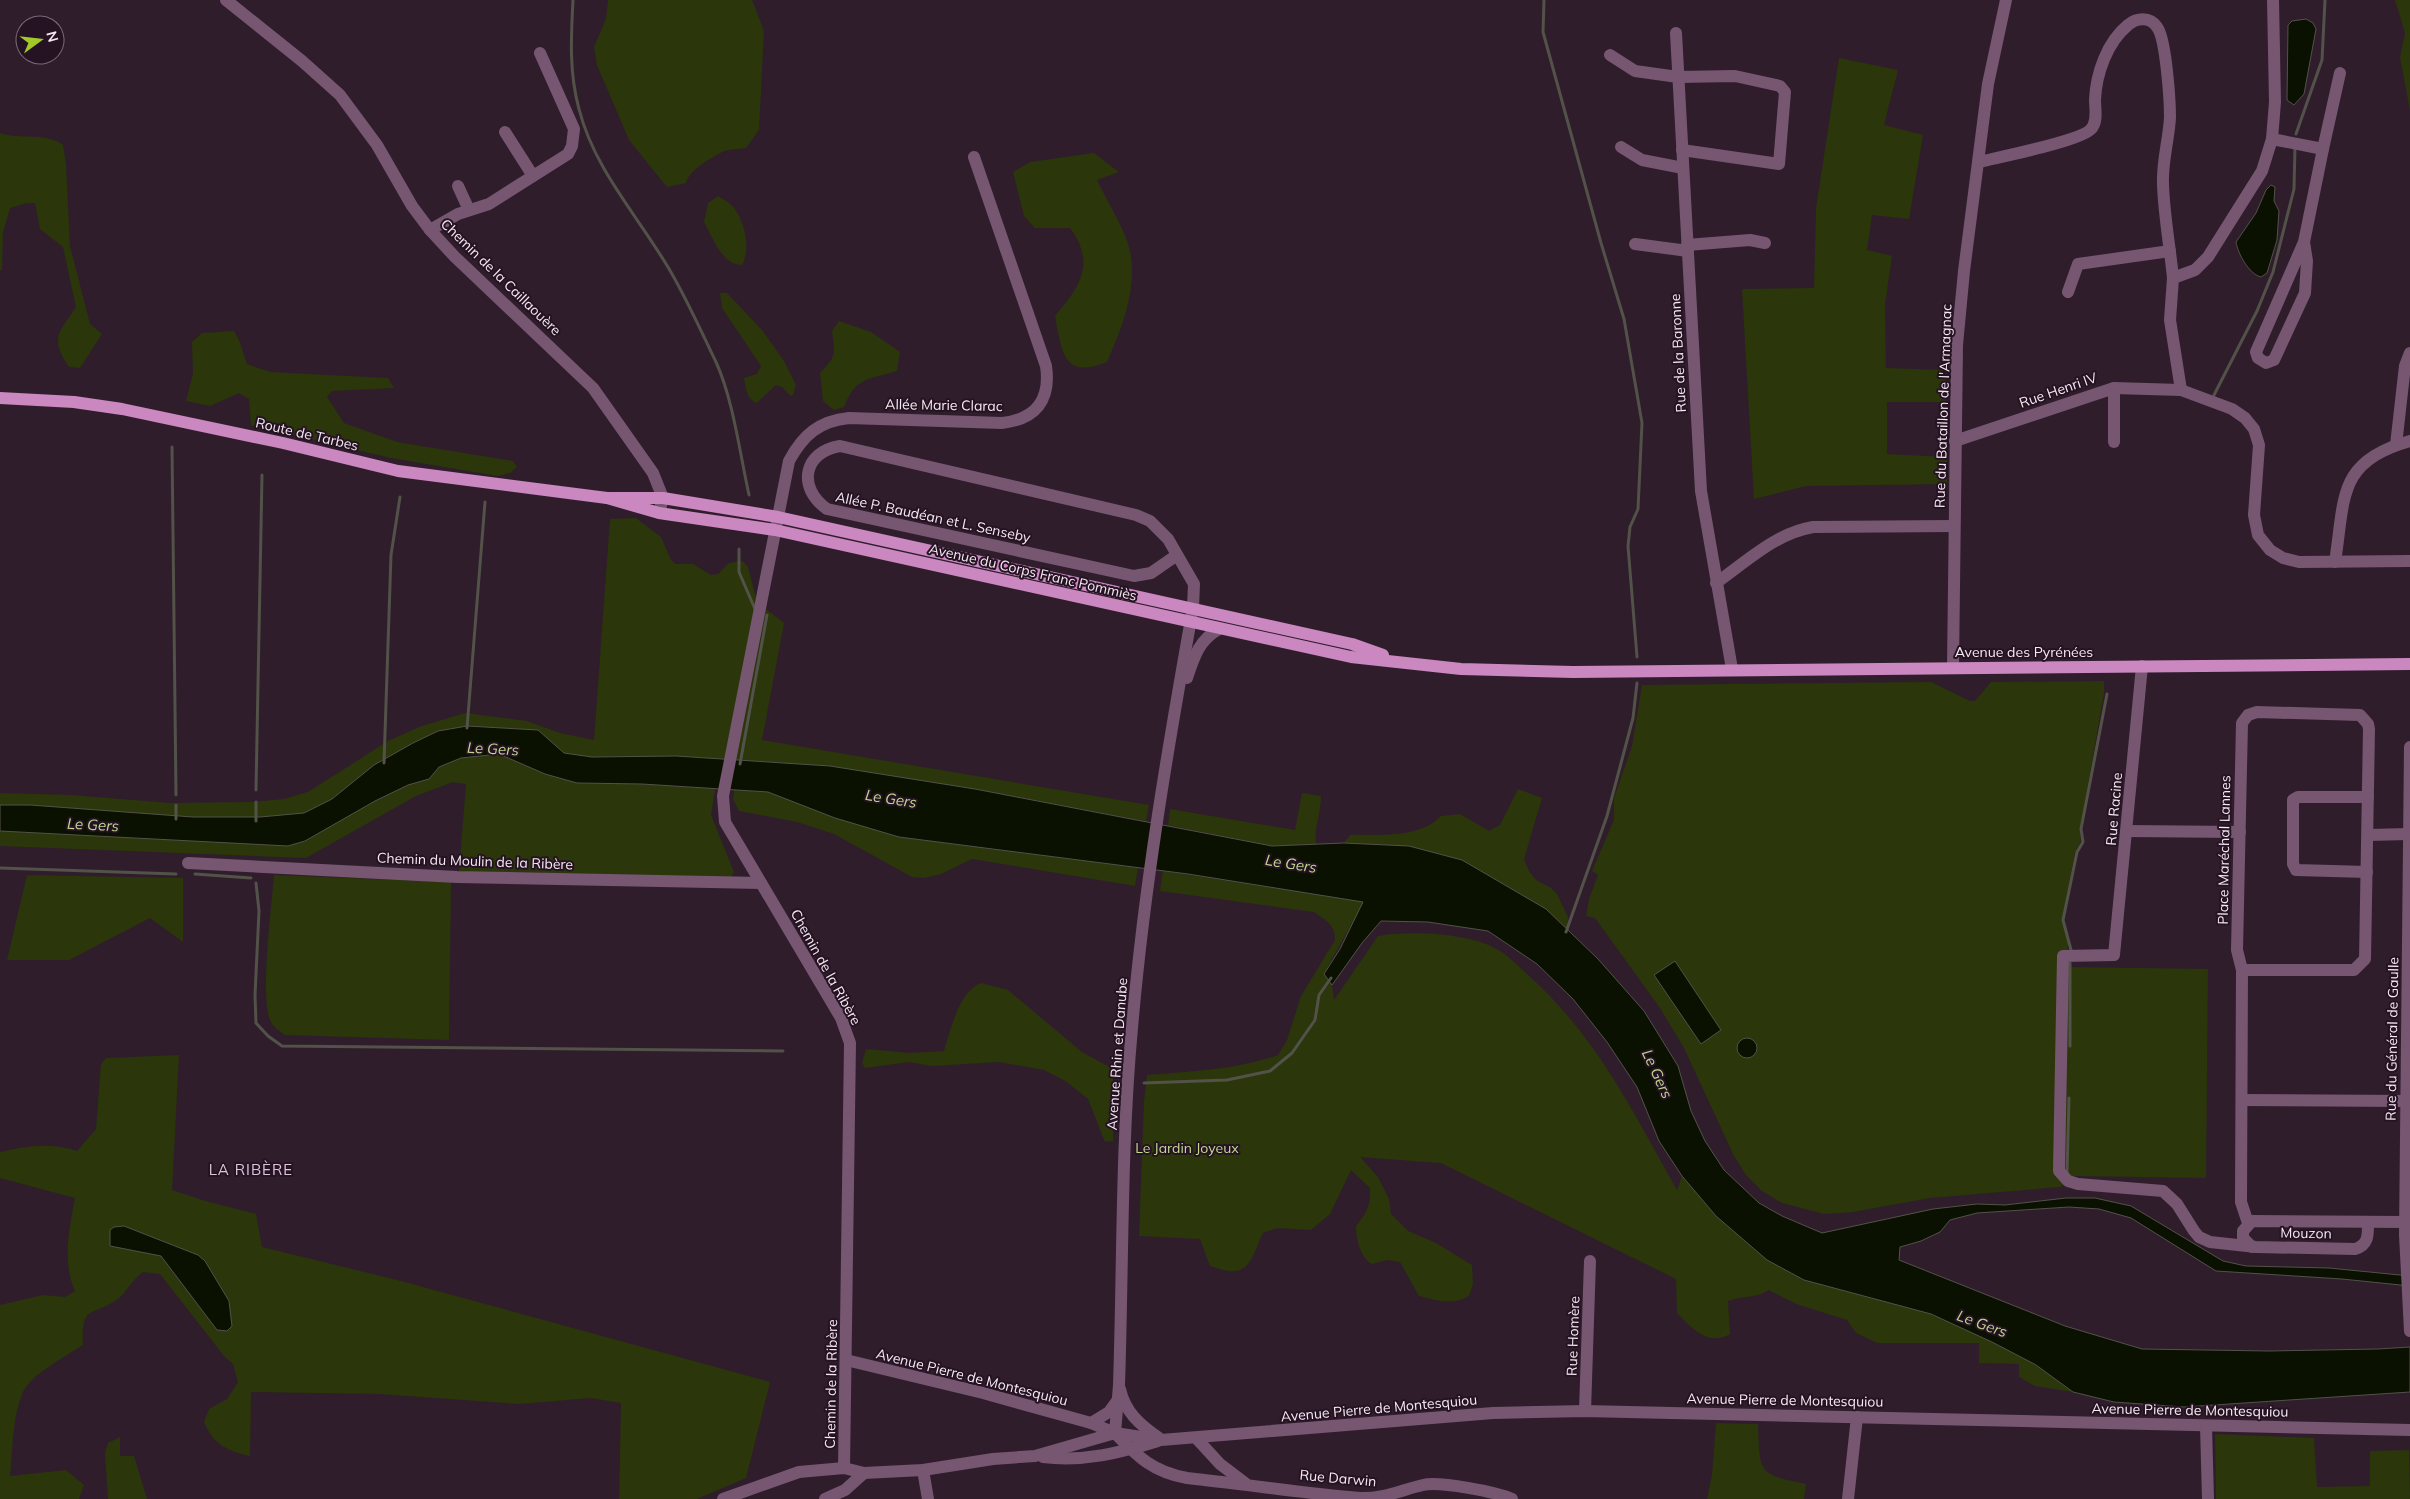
<svg xmlns="http://www.w3.org/2000/svg" width="2410" height="1499" viewBox="0 0 2410 1499" font-family="Mulish,sans-serif">
	<style>
		.green { fill: #2b360a; fill-rule: evenodd }
		.water { fill: #0b1100; stroke: #525249 }
		.lines { fill: none; stroke-linecap: round; stroke-linejoin: round }
		.stream { stroke: #525249; stroke-width: 3 }
		.minor { stroke: #775672; stroke-width: 12 }
		.major { stroke: #ca87c0; stroke-width: 12 }
		.labels { text-anchor: middle; stroke-width: 4; stroke-linejoin: round; paint-order: stroke }
		.street-label { font-size: 14px; fill: #f6e9f3; stroke: #251323 }
		.park-label { font-size: 14px; fill: #c2da90; stroke: #251323 }
		.water-label { font-size: 15px; font-style: italic; fill: #c0d88e; stroke: #251323 }
		.neighbourhood-label { font-size: 15px; letter-spacing: 1px; fill: #ddc4d8; stroke: #251323 }
	</style>
	<rect width="100%" height="100%" fill="#2f1d2c"/>
	<g class="green">
		<path d="M608,0H752L764,31L759,130L746,148C739,149 729,149 722,152C711,158 689,170 686,183L667,187L629,140L597,65L594,47L606,19Z"/>
		<path d="M2395,0H2410V111L2400,57L2405,33Z"/>
		<path d="M1839,58L1898,70L1884,125L1923,135L1909,219L1872,215L1867,250L1892,256L1885,304L1886,368L1945,370L1946,402H1887V454L1947,457V484L1806,486L1754,499L1742,289L1814,288L1816,208Z"/>
		<path d="M0,133C20,140 47,132 63,145L66,164L70,246L90,324L102,334L80,368L69,367C49,337 59,333 76,307L63,247L40,229L35,203H27L10,208L3,233L2,270H0Z"/>
		<path d="M1094,153L1119,172L1097,180C1107,201 1123,226 1129,247C1139,285 1122,328 1107,362C1063,380 1062,352 1055,316C1080,287 1096,263 1070,228H1035L1024,216L1013,172L1030,162Z"/>
		<path d="M718,196C723,199 730,203 734,208C745,222 751,249 742,265C722,265 713,238 704,222L708,203Z"/>
		<path d="M720,293H727L762,330L784,361L796,385L793,395L791,396L782,387L776,385L757,403C746,399 746,388 744,378L757,374L761,366L722,308Z"/>
		<path d="M839,321L871,332L900,352L897,371C869,380 856,376 844,407L834,410L823,401L820,373C837,356 835,354 832,331Z"/>
		<path d="M234,331L239,340L247,364L270,372L388,378L394,388L332,391L327,397L344,423L397,442L513,461L517,467L510,473L498,476L391,458L251,425L249,399L239,393L210,406L186,401L193,373L192,342L202,333Z"/>
		<path d="M636,518L661,537L671,560L676,564H693L711,575L718,574L729,563L743,561L748,567L757,602L784,623L762,740L1149,805L1146,821L975,789L830,766L676,756L592,757L564,753L537,730L467,726L438,731L413,743L374,765L332,799L304,813L260,817H193L0,805V793L71,795L170,803L250,802L284,799L308,792L388,741L419,727L465,713L527,721L560,733L594,740L610,519Z"/>
		<path d="M2104,681V693L2080,830L2081,841L2075,852L2062,921L2068,943L2067,967L2208,969L2206,1178L2076,1176L2060,1187L1930,1198L1853,1212L1824,1214L1782,1203L1762,1191L1746,1175L1734,1156L1684,1048L1660,1008L1595,918L1586,916L1589,899L1598,875L1592,871L1614,820V798L1632,746L1642,685L1931,682L1970,701H1975L1991,682Z"/>
		<path d="M499,754L545,774L577,783L642,784L715,789L711,815L734,872L731,877L459,871L466,784L453,782L416,796L306,858L0,846V831L288,846L305,841L375,801L408,785L429,779L439,767L461,758Z"/>
		<path d="M1518,789L1542,798L1524,859L1529,871L1536,880L1551,888L1557,894L1568,917L1567,929L1546,909L1409,846L1344,843L1350,835C1380,834 1419,839 1441,816L1460,814L1489,831L1500,825Z"/>
		<path d="M734,790L768,792L835,818L899,837L1138,868L1135,886L972,859L941,874L924,878L912,877L834,834L797,822L739,811L733,799Z"/>
		<path d="M1302,793L1321,796C1321,813 1314,827 1316,844L1272,846L1168,825L1170,809L1295,830Z"/>
		<path d="M1163,871L1364,902L1324,973L1332,985L1334,1000L1378,936C1410,930 1474,933 1500,951C1510,957 1518,966 1526,973C1596,1035 1632,1110 1677,1190L1682,1176L1716,1216L1872,1297L1931,1314L1994,1343L2036,1365L2073,1392L2035,1386L2019,1377V1364L1979,1363V1343H1877L1856,1333L1847,1320L1796,1304L1769,1290C1756,1299 1742,1295 1728,1301L1730,1334C1708,1347 1692,1328 1677,1313L1676,1279L1441,1163L1360,1157L1378,1177L1389,1199L1391,1214L1408,1231L1436,1243L1472,1265L1473,1284L1469,1296C1452,1306 1436,1300 1419,1296L1400,1262L1387,1260L1372,1264C1360,1257 1356,1239 1356,1226C1367,1213 1371,1204 1370,1188L1351,1170L1330,1214L1311,1230L1277,1228L1263,1233C1256,1246 1252,1271 1234,1271C1226,1272 1218,1268 1210,1266L1200,1239L1139,1236L1144,1101L1147,1075C1192,1071 1236,1070 1278,1055L1287,1040L1301,996L1335,940C1335,924 1326,921 1314,912L1160,891Z"/>
		<path d="M27,875L183,878V942L150,918L69,960H7Z"/>
		<path d="M274,875L451,882L449,1040L285,1035C280,1031 274,1028 271,1022C259,1001 272,904 274,875Z"/>
		<path d="M981,983L1008,990L1082,1052L1113,1069V1141L1105,1142L1088,1099L1067,1082L1044,1070L999,1062L932,1066L909,1062L865,1068L862,1063L866,1049L910,1053L944,1051C950,1031 959,991 981,983Z"/>
		<path d="M179,1055L172,1190L202,1200L256,1214L262,1247L401,1281L770,1382L746,1478L697,1499H619L621,1403L591,1398L519,1404L379,1394L251,1392L250,1456C227,1451 213,1444 204,1422L209,1409L227,1399L238,1382L233,1364L224,1356L160,1274L143,1272C132,1280 128,1290 119,1298C93,1318 81,1302 83,1345C66,1356 32,1374 23,1392C12,1418 13,1449 10,1476L66,1470L84,1485L79,1499H0V1305L43,1295L65,1297L75,1291C62,1262 69,1229 75,1198L0,1178V1152C28,1146 49,1142 77,1151L96,1129L101,1064L106,1058ZM124,1226L198,1255L217,1330L161,1256Z"/>
		<path d="M1716,1423L1758,1424C1760,1473 1757,1474 1806,1484L1804,1499H1707L1712,1475Z"/>
		<path d="M2215,1434L2314,1438L2317,1487L2370,1486V1451L2409,1450L2410,1499H2216Z"/>
		<path d="M120,1437V1456H134L147,1499H108L105,1453L108,1443Z"/>
	</g>
	<g class="water">
		<path d="M2306,19L2313,23L2316,29L2304,94L2294,105L2287,100L2288,25L2292,21Z"/>
		<path d="M2271,185L2275,187L2274,201L2279,211L2277,240L2267,273L2261,277C2249,274 2238,254 2236,242L2256,213L2266,190Z"/>
		<path d="M467,726L538,730L564,753L592,757L676,756L830,766L975,789L1272,846L1344,843L1409,846L1462,860L1546,909L1598,959L1644,1011L1678,1066L1691,1111L1705,1141L1724,1170L1759,1203L1782,1216L1822,1233L1933,1209L1977,1204L2005,1205L2066,1198H2095L2131,1206L2223,1261L2246,1266L2329,1268L2410,1276V1286L2342,1279L2216,1271L2131,1218L2099,1209L2069,1207L1977,1213L1950,1220L1940,1232L1921,1241L1900,1247L1899,1260L2065,1326L2142,1349L2269,1351L2378,1349L2410,1347V1392L2184,1407L2114,1402L2073,1392L2036,1365L1994,1343L1931,1314L1804,1280L1767,1260L1716,1216L1682,1176L1659,1141L1637,1087L1607,1042L1573,999L1537,964L1488,931L1428,922L1381,921L1362,943L1332,985L1324,974L1340,949L1363,902L1188,874L899,837L835,818L768,792L642,784L577,783L545,774L499,754L461,758L439,767L429,779L408,785L375,801L305,841L288,846L0,831V805H30L193,817H260L304,813L332,799L374,765L413,743L438,731Z"/>
		<path d="M1675,961L1721,1030L1701,1044L1654,975Z"/>
		<circle cx="1747" cy="1048" r="10"/>
		<path d="M124,1226L198,1255L205,1261L229,1301L232,1326L227,1331L217,1330L161,1256L110,1246V1230L114,1227Z"/>
	</g>
	<g class="lines">
		<g class="stream">
			<path d="M573,0C571,37 569,73 579,109C595,172 641,219 672,274C688,302 702,333 716,362C733,399 740,454 749,495"/>
			<path d="M1544,0L1543,32L1601,243L1624,319L1642,423L1638,509L1630,527L1628,546L1637,657"/>
			<path d="M2296,134L2322,60L2325,0"/>
			<path d="M2214,395L2257,311L2273,272L2294,189L2295,146"/>
			<path d="M172,447L176,795"/>
			<path d="M739,549V572L755,609"/>
			<path d="M467,728L485,502"/>
			<path d="M384,763L391,555L400,497"/>
			<path d="M740,764L767,615"/>
			<path d="M256,790L262,475"/>
			<path d="M176,805V819"/>
			<path d="M256,821V802"/>
			<path d="M0,868L176,874"/>
			<path d="M195,874L251,878"/>
			<path d="M256,883L259,911L255,995L256,1023L268,1036L282,1046L783,1051"/>
			<path d="M1566,932L1607,816L1633,718L1637,683"/>
			<path d="M2071,950L2063,920L2077,852L2083,842L2081,829L2107,694"/>
			<path d="M2070,1046V963"/>
			<path d="M1144,1083L1227,1080L1270,1071L1292,1053L1315,1020L1319,995L1331,978"/>
			<path d="M2067,1173L2069,1098"/>
		</g>
		<g class="minor">
			<path d="M226,0L302,61L340,95L377,145L412,206L430,230L455,257L593,388L653,473L663,498L659,513"/>
			<path d="M1676,33L1701,491L1732,669"/>
			<path d="M1610,55L1635,71L1678,77L1735,76L1780,86L1785,92L1779,164L1682,150"/>
			<path d="M505,132L533,176"/>
			<path d="M2272,139L2323,149L2340,73"/>
			<path d="M1621,147L1642,160L1683,168"/>
			<path d="M1979,162C1999,157 2081,141 2091,129C2098,122 2095,109 2095,100C2096,74 2107,42 2128,25C2136,18 2150,16 2157,27C2166,38 2170,101 2170,117C2169,139 2162,161 2163,184C2164,216 2170,247 2173,278"/>
			<path d="M458,186L469,210"/>
			<path d="M430,230L458,214L489,204L568,154L572,146L574,129L540,53"/>
			<path d="M2304,242L2307,261L2305,293L2274,360L2266,363L2258,358L2256,352L2304,242L2323,149"/>
			<path d="M1635,244L1688,251"/>
			<path d="M1687,245L1750,240L1765,243"/>
			<path d="M2068,292L2078,264L2170,251"/>
			<path d="M2181,390L2170,320L2173,278L2195,270L2208,257L2262,171L2272,139L2275,102L2273,0"/>
			<path d="M1955,441L2114,388L2181,390L2232,409L2245,418L2254,429L2259,445L2254,515L2258,535L2270,550L2283,558L2299,562L2410,561"/>
			<path d="M2114,442V388"/>
			<path d="M2396,445L2405,366L2410,353"/>
			<path d="M2335,562C2345,498 2337,461 2410,441"/>
			<path d="M1716,583C1746,562 1776,533 1813,527L1954,526"/>
			<path d="M2142,666L2114,955L2063,956L2059,1171L2068,1181L2078,1184L2163,1191L2177,1204L2194,1231L2199,1237L2210,1242L2256,1247L2355,1249C2369,1245 2368,1234 2368,1222"/>
			<path d="M1953,667L1957,345L1964,271L1988,84L2006,0"/>
			<path d="M1187,678C1194,657 1199,640 1219,629"/>
			<path d="M2410,747L2405,1235L2410,1331"/>
			<path d="M2127,831L2240,832"/>
			<path d="M2368,835L2409,834"/>
			<path d="M188,863L457,877L761,883"/>
			<path d="M2367,872L2296,870L2293,864V800L2298,797H2368"/>
			<path d="M2242,970H2354L2365,959L2369,729L2368,724L2360,715L2257,712L2248,715L2242,723L2237,950L2242,970L2241,1202L2248,1223"/>
			<path d="M2242,1100L2407,1101"/>
			<path d="M2252,1247L2243,1238V1231L2252,1221L2405,1222"/>
			<path d="M846,1360L983,1393L1091,1423L1115,1433L1161,1440L1493,1413L1585,1411L2410,1430"/>
			<path d="M1120,1389C1125,1412 1140,1425 1159,1438"/>
			<path d="M1585,1411L1590,1261"/>
			<path d="M1091,1423L1109,1412L1117,1401"/>
			<path d="M2206,1426L2208,1499"/>
			<path d="M1115,1433L1119,1385C1123,1266 1121,1146 1132,1028C1144,887 1168,747 1193,608L1194,584L1168,539L1150,521L1136,515L840,446C803,452 797,488 827,509L1134,576L1151,573L1177,555"/>
			<path d="M1115,1433C1138,1457 1153,1472 1187,1478C1244,1484 1302,1493 1360,1498C1383,1499 1401,1490 1423,1485C1439,1481 1497,1492 1512,1499"/>
			<path d="M1197,1439L1220,1464L1245,1483"/>
			<path d="M1043,1457C1084,1462 1119,1453 1158,1441"/>
			<path d="M844,1468L850,1043L841,1018L725,822L723,796L789,461C803,435 819,421 849,418L1002,423C1036,419 1051,400 1046,366L974,157"/>
			<path d="M923,1470L928,1499"/>
			<path d="M723,1499L799,1472L844,1468L864,1473L923,1470L993,1459L1035,1456L1115,1433"/>
			<path d="M825,1499L845,1490L864,1473"/>
			<path d="M1848,1499L1857,1417"/>
		</g>
		<g class="major">
			<path d="M0,398L74,402L122,409L283,443L398,471L607,498H663L778,517L1352,644L1383,655"/>
			<path d="M607,498L659,513L775,530L1351,657L1461,669L1573,672L2410,664"/>
		</g>
	</g>
	<g class="labels">
		<g class="street-label">
			<text transform="translate(501 277) rotate(44)" y="5">Chemin de la Caillaouère</text>
			<text transform="translate(1678 353) rotate(-93)" y="5">Rue de la Baronne</text>
			<text transform="translate(2058 390) rotate(-19)" y="5">Rue Henri IV</text>
			<text transform="translate(944 405) rotate(1)" y="5">Allée Marie Clarac</text>
			<text transform="translate(1943 406) rotate(-88)" y="5">Rue du Bataillon de l'Armagnac</text>
			<text transform="translate(307 434) rotate(13)" y="5">Route de Tarbes</text>
			<text transform="translate(933 517) rotate(12)" y="5">Allée P. Baudéan et L. Senseby</text>
			<text transform="translate(1033 572) rotate(13)" y="5">Avenue du Corps Franc Pommiès</text>
			<text x="2024" y="657">Avenue des Pyrénées</text>
			<text transform="translate(2114 809) rotate(-85)" y="5">Rue Racine</text>
			<text transform="translate(2224 850) rotate(-89)" y="5">Place Maréchal Lannes</text>
			<text transform="translate(475 861) rotate(2)" y="5">Chemin du Moulin de la Ribère</text>
			<text transform="translate(826 967) rotate(61)" y="5">Chemin de la Ribère</text>
			<text transform="translate(2392 1039) rotate(-89)" y="5">Rue du Général de Gaulle</text>
			<text transform="translate(1117 1054) rotate(-86)" y="5">Avenue Rhin et Danube</text>
			<text transform="translate(2306 1233) rotate(1)" y="5">Mouzon</text>
			<text transform="translate(1573 1336) rotate(-88)" y="5">Rue Homère</text>
			<text transform="translate(972 1377) rotate(14)" y="5">Avenue Pierre de Montesquiou</text>
			<text transform="translate(831 1384) rotate(-89)" y="5">Chemin de la Ribère</text>
			<text transform="translate(1785 1400) rotate(1)" y="5">Avenue Pierre de Montesquiou</text>
			<text transform="translate(1379 1408) rotate(-5)" y="5">Avenue Pierre de Montesquiou</text>
			<text transform="translate(2190 1410) rotate(1)" y="5">Avenue Pierre de Montesquiou</text>
			<text transform="translate(1338 1478) rotate(5)" y="5">Rue Darwin</text>
		</g>
		<g class="park-label">
			<text x="1187" y="1153">Le Jardin Joyeux</text>
		</g>
		<g class="water-label">
			<text transform="translate(493 749) rotate(3)" y="5">Le Gers</text>
			<text transform="translate(891 799) rotate(9)" y="5">Le Gers</text>
			<text transform="translate(93 825) rotate(3)" y="5">Le Gers</text>
			<text transform="translate(1291 864) rotate(9)" y="5">Le Gers</text>
			<text transform="translate(1657 1074) rotate(65)" y="5">Le Gers</text>
			<text transform="translate(1982 1324) rotate(20)" y="5">Le Gers</text>
		</g>
		<g class="neighbourhood-label">
			<text x="251" y="1175">LA RIBÈRE</text>
		</g>
	</g>
	<g transform="translate(40 40) rotate(75)"><circle r="24" fill="#251323" stroke="#796976"/>
	<path d="M0-4L9 19L0 12L-9 19Z" fill="#a2c928"/>
	<text y="-8" font-size="14" font-weight="bold" text-anchor="middle" fill="#f6e9f3">N</text>
	</g>
</svg>
